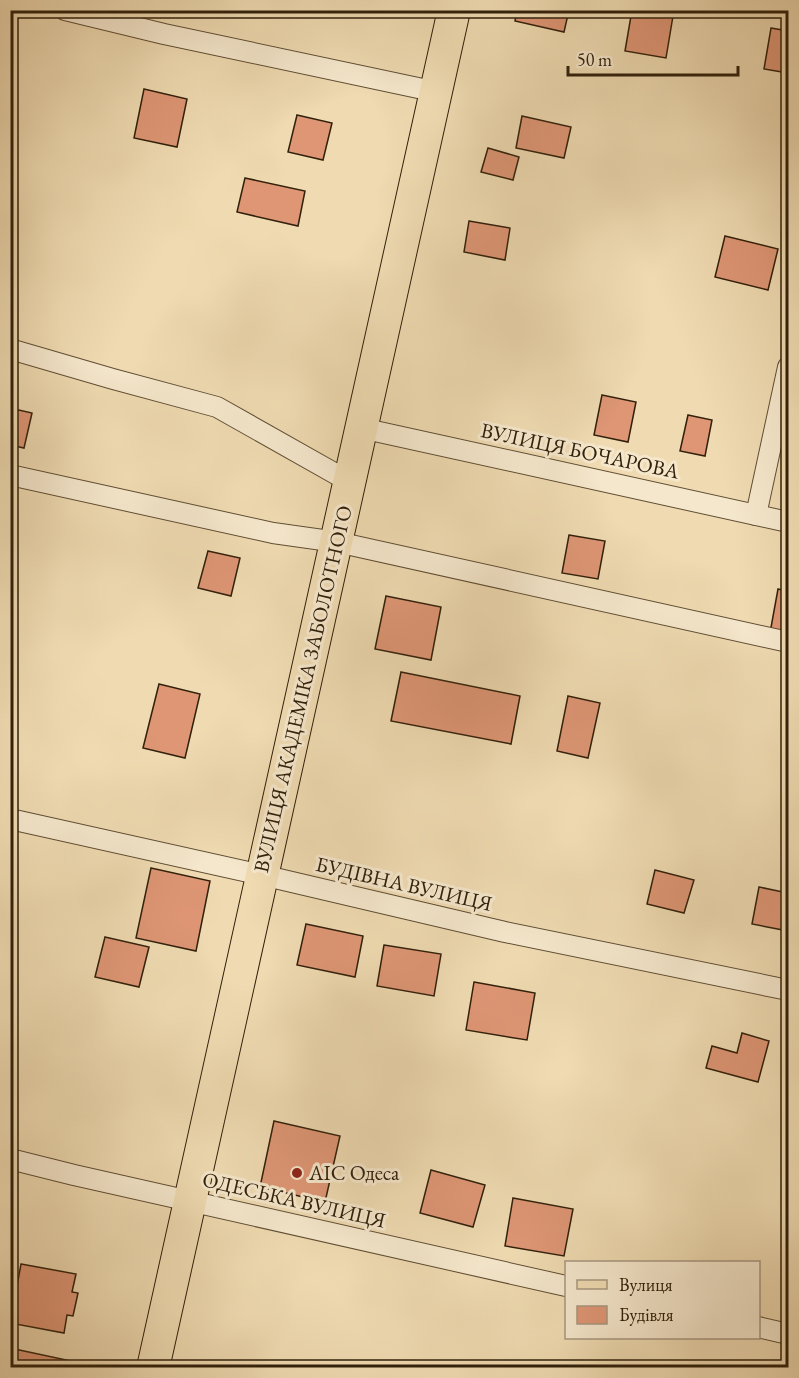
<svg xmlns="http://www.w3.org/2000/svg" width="799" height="1378" viewBox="0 0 799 1378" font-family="'EB Garamond',serif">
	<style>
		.building { fill: #de9675; stroke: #31200b; stroke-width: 1.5 }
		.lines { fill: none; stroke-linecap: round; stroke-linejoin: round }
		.street-casing { stroke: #604e34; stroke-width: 22 }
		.primary-casing { stroke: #31200b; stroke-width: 34 }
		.street { stroke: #f5e7cc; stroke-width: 20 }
		.primary { stroke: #efdab1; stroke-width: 32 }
		.poi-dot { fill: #8f2418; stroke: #f5e7cc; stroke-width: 2 }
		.labels { text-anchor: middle; stroke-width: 6; stroke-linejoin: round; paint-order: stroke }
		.street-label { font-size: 21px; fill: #31200b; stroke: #f5e7cc }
		.poi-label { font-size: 21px; fill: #31200b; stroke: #f5e7cc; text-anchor: start }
	</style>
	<rect width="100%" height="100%" fill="#efdab1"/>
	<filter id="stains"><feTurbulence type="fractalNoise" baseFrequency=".00333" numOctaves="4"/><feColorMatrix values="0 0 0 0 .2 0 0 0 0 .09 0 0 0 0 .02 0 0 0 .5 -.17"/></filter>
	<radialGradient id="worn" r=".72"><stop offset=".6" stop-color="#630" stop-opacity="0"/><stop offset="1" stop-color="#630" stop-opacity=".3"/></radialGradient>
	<g class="building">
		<path d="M517,10H569L564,32L515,21Z"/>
		<path d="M632,10H674L666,58L625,51Z"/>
		<path d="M771,28L788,31V73L764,69Z"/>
		<path d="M144,89L187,99L177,147L134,138Z"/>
		<path d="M297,115L332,123L323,160L288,152Z"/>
		<path d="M522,116L571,127L564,158L516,148Z"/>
		<path d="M488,148L519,157L513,180L481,172Z"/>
		<path d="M245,178L305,191L298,226L237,212Z"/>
		<path d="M469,221L510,228L505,260L464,252Z"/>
		<path d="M725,236L778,249L768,290L715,277Z"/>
		<path d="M602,395L636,402L628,442L594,435Z"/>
		<path d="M10,408L32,413L24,448L10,445Z"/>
		<path d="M688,415L712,420L705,456L680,451Z"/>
		<path d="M10,514L16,515L10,538Z"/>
		<path d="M569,535L605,541L598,579L562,573Z"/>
		<path d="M208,551L240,558L231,596L198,588Z"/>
		<path d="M778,589L788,591V636L770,633Z"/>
		<path d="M386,596L441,607L431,660L375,649Z"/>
		<path d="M401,672L520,696L511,744L391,721Z"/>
		<path d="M159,684L200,694L185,758L143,748Z"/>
		<path d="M568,696L600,703L588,758L557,751Z"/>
		<path d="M151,868L210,881L196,951L136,938Z"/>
		<path d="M655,870L694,880L684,913L647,904Z"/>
		<path d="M759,887L788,893V931L752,924Z"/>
		<path d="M306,924L363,936L355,977L297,965Z"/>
		<path d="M105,937L149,947L139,987L95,977Z"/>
		<path d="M384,945L441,954L434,996L377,986Z"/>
		<path d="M474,982L535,993L527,1040L466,1030Z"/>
		<path d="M742,1033L769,1041L758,1082L706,1068L712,1046L737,1053Z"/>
		<path d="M274,1121L340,1136L325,1202L260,1187Z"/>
		<path d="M431,1170L485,1185L473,1227L420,1213Z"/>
		<path d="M513,1198L573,1209L564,1256L505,1246Z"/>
		<path d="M21,1264L76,1274L72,1292L78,1293L73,1316L67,1315L64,1333L10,1323V1296L15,1297Z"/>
		<path d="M10,1348L71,1361L69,1368H10Z"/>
	</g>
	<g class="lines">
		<defs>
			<g id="street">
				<path d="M65,10L164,34L437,92"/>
				<path d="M10,349L113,379L217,407L350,482"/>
				<path d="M361,428L788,522"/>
				<path d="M10,475L273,533L337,542L788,642"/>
				<path d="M756,515L788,367"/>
				<path d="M10,819L262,875L505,932L788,990"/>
				<path d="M10,1159L74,1175L566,1286"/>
				<path d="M758,1327L788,1334"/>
			</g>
			<path id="primary" d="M153,1368L454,10"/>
		</defs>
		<use href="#street" class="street-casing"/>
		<use href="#primary" class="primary-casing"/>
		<use href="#street" class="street"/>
		<use href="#primary" class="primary"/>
	</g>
	<circle class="poi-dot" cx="297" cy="1173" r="6"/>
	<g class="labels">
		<g class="street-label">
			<text transform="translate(580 451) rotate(12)" y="7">ВУЛИЦЯ БОЧАРОВА</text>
			<text transform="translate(303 689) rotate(-77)" y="7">ВУЛИЦЯ АКАДЕМІКА ЗАБОЛОТНОГО</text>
			<text transform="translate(404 884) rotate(13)" y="7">БУДІВНА ВУЛИЦЯ</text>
			<text transform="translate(294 1200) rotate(13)" y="7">ОДЕСЬКА ВУЛИЦЯ</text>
		</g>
		<g class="poi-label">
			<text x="309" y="1180">АІС Одеса</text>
		</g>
	</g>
	<rect width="799" height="1378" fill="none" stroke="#efdab1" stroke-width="36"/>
	<rect x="12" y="12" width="775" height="1354" fill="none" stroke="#31200b" stroke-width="3"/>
	<rect x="18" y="18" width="763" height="1342" fill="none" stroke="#31200b" stroke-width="1.5"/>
	<rect x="565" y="1261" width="195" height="78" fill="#f5e7cc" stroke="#a7977f" stroke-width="1.5"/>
	<rect x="577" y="1280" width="30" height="9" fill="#efdab1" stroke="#a7977f" stroke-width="1.5"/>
	<text x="619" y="1291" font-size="18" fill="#31200b">Вулиця</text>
	<rect x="577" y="1306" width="30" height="18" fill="#de9675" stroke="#a7977f" stroke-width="1.5"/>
	<text x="619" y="1321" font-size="18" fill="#31200b">Будівля</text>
	<path d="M568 66v9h170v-9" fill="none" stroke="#31200b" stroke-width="3"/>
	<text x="577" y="66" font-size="18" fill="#31200b" stroke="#f5e7cc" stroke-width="4.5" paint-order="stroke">50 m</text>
	<rect width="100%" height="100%" filter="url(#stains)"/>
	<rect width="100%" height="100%" fill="url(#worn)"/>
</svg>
